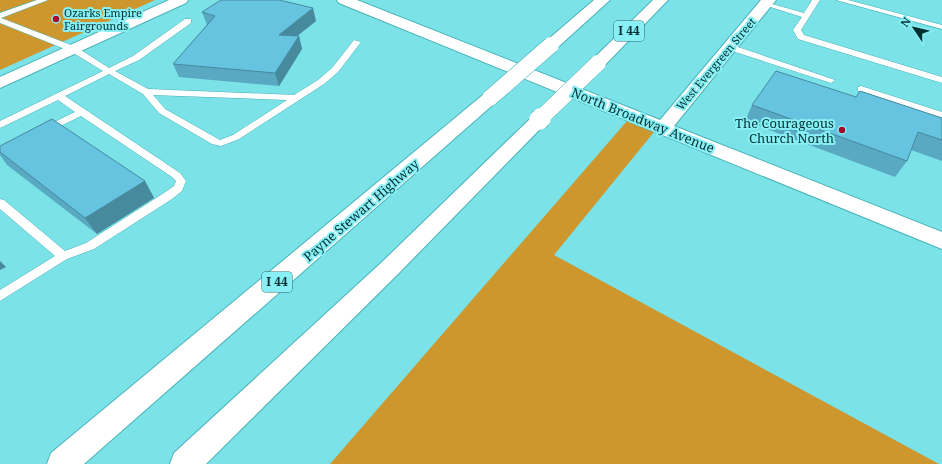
<svg xmlns="http://www.w3.org/2000/svg" width="942" height="464" viewBox="0 0 942 464" font-family="'Noto Serif',serif">
	<style>
		.green { fill: #cd972d }
		.lines { fill: none; stroke-linecap: round; stroke-linejoin: round }
		.service-casing { stroke: #48b3b8; stroke-width: 1 }
		.minor-casing { stroke: #48b3b8; stroke-width: 2 }
		.secondary-casing { stroke: #48b3b8; stroke-width: 2 }
		.motorway-casing { stroke: #48b3b8; stroke-width: 2 }
		.service { fill: #fff; fill-rule: evenodd }
		.minor { fill: #fff; fill-rule: evenodd }
		.secondary { fill: #fff; fill-rule: evenodd }
		.motorway { fill: #fff; fill-rule: evenodd }
		.motorway-bridge-far1-casing { stroke: #48b3b8; stroke-width: 17; stroke-linecap: butt }
		.motorway-bridge-casing { stroke: #48b3b8; stroke-width: 22; stroke-linecap: butt }
		.motorway-bridge-far1 { stroke: #fff; stroke-width: 16 }
		.motorway-bridge { stroke: #fff; stroke-width: 20 }
		.wall { fill: #58a9c1 }
		.shaded-wall { fill: #47899d }
		.building { fill: #66c4e0; stroke: #47899d }
		.poi-dot { fill: #a4072a; stroke: #88f0f5; stroke-width: 1.5 }
		.labels { text-anchor: middle; stroke-width: 4; stroke-linejoin: round; paint-order: stroke }
		.far-poi-label { font-size: 11px; fill: #003032; stroke: #88f0f5; text-anchor: start }
		.far-street-label { font-size: 11px; fill: #003032; stroke: #88f0f5 }
		.shield { fill: #88f0f5; stroke: #296a6c; stroke-width: 1 }
		.shield-label { font-size: 12px; font-weight: bold; fill: #003032 }
		.street-label { font-size: 13px; fill: #003032; stroke: #88f0f5 }
		.poi-label { font-size: 13px; fill: #003032; stroke: #88f0f5; text-anchor: end }
	</style>
	<rect width="100%" height="100%" fill="#7be2e8"/>
	<g class="green">
		<path d="M0,0H155L0,70Z"/>
		<path d="M627,121L654,132L554,255L939,464H330Z"/>
	</g>
	<g class="lines">
		<defs>
			<g id="service">
				<path d="M37,0H48L1,18L76,47L109,68L133,56L185,19H191V23L139,60L115,71L148,89L294,95L318,80L332,68L354,40L361,42L338,72L324,84L239,139L221,146L212,144L159,113L143,94L109,74L65,96L180,173L186,181L182,191L172,199L94,249L67,259L0,301V290L55,256L0,209V199L4,200L65,251L86,243L164,193L174,186L176,181L172,177L81,116L50,131H44V127L75,112L58,100L0,128V121L103,71L70,51L0,23V13ZM153,95L287,100L233,135L220,140L165,109Z"/>
				<path d="M812,0H820L801,30L804,35L942,77V83L798,39L793,30L802,17L761,4L765,2L804,13Z"/>
				<path d="M836,0H848L942,25V29Z"/>
				<path d="M726,45H732L835,80L831,83L828,82L726,49Z"/>
				<path d="M861,86L942,112V118L858,91V87Z"/>
			</g>
			<path id="minor" d="M337,0H357L660,120L761,0H776L674,126L942,232V249L339,3Z"/>
			<path id="secondary" d="M169,0H188L186,3L0,88V77Z"/>
			<g id="motorway">
				<path d="M594,0H610L557,48H545L543,45L545,42Z"/>
				<path d="M653,0H668L604,66L598,68L592,66L590,63L592,60Z"/>
				<path d="M490,93L496,94L499,98L496,102L84,464H47L51,453L484,94Z"/>
				<path d="M539,114L545,116L548,120L545,124L398,274L206,464H170L174,453L382,262L533,116Z"/>
			</g>
		</defs>
		<use href="#service" class="service-casing"/>
		<use href="#minor" class="minor-casing"/>
		<use href="#secondary" class="secondary-casing"/>
		<use href="#motorway" class="motorway-casing"/>
		<use href="#service" class="service"/>
		<use href="#minor" class="minor"/>
		<use href="#secondary" class="secondary"/>
		<use href="#motorway" class="motorway"/>
		<defs>
			<g id="motorway-bridge-far1">
				<path d="M490,98L551,45"/>
				<path d="M540,119L598,63"/>
			</g>
			<path id="motorway-bridge" d="M539,120L541,118"/>
		</defs>
		<use href="#motorway-bridge-far1" class="motorway-bridge-far1-casing"/>
		<use href="#motorway-bridge" class="motorway-bridge-casing"/>
		<use href="#motorway-bridge-far1" class="motorway-bridge-far1"/>
		<use href="#motorway-bridge" class="motorway-bridge"/>
	</g>
	<g class="wall">
		<path d="M202,12L316,21L297,36H299L302,49L279,86L179,77L173,64L207,25Z"/>
		<path d="M860,91L942,118V161L911,150L907,161L895,177L745,121L752,105L856,97Z"/>
		<path d="M0,146L145,181L154,198L97,234L7,165L0,155Z"/>
	</g>
	<g class="shaded-wall">
		<path d="M313,8L316,21L282,48L279,35Z"/>
		<path d="M299,36L302,49L279,86L275,73Z"/>
		<path d="M145,181L154,198L97,234L85,218Z"/>
		<path d="M0,261L6,267L0,270Z"/>
	</g>
	<g class="building">
		<path d="M221,0H279L313,8L279,35L299,36L275,73L173,64L215,16L202,12Z"/>
		<path d="M776,71L856,97L860,91L942,118V140L918,132L907,161L752,105Z"/>
		<path d="M52,119L145,181L85,218L0,152V146Z"/>
	</g>
	<g class="poi-dot">
		<circle cx="56" cy="19" r="4"/>
		<circle cx="842" cy="130" r="4"/>
	</g>
	<g class="labels">
		<g class="far-poi-label">
			<text x="64" y="17">Ozarks Empire<tspan x="64" dy="13">Fairgrounds</tspan></text>
		</g>
		<g class="far-street-label">
			<text transform="translate(716 64) rotate(-50)" y="4">West Evergreen Street</text>
		</g>
		<g class="shield">
			<rect x="614" y="21" width="30" height="20" rx="3"/>
			<rect x="262" y="272" width="30" height="20" rx="3"/>
		</g>
		<g class="shield-label">
			<text x="629" y="35">I 44</text>
			<text x="277" y="286">I 44</text>
		</g>
		<g class="street-label">
			<text transform="translate(643 120) rotate(22)" y="5">North Broadway Avenue</text>
			<text transform="translate(361 210) rotate(-41)" y="5">Payne Stewart Highway</text>
		</g>
		<g class="poi-label">
			<text x="834" y="128">The Courageous<tspan x="834" dy="15">Church North</tspan></text>
		</g>
	</g>
	<g transform="translate(914 28) rotate(305)" stroke="#88f0f5" stroke-width="3" paint-order="stroke">
	<path d="M0-3L7 15L0 10L-7 15Z" fill="#003032"/>
	<text y="-6" font-size="11" font-weight="bold" text-anchor="middle" fill="#003032">N</text>
	</g>
</svg>
